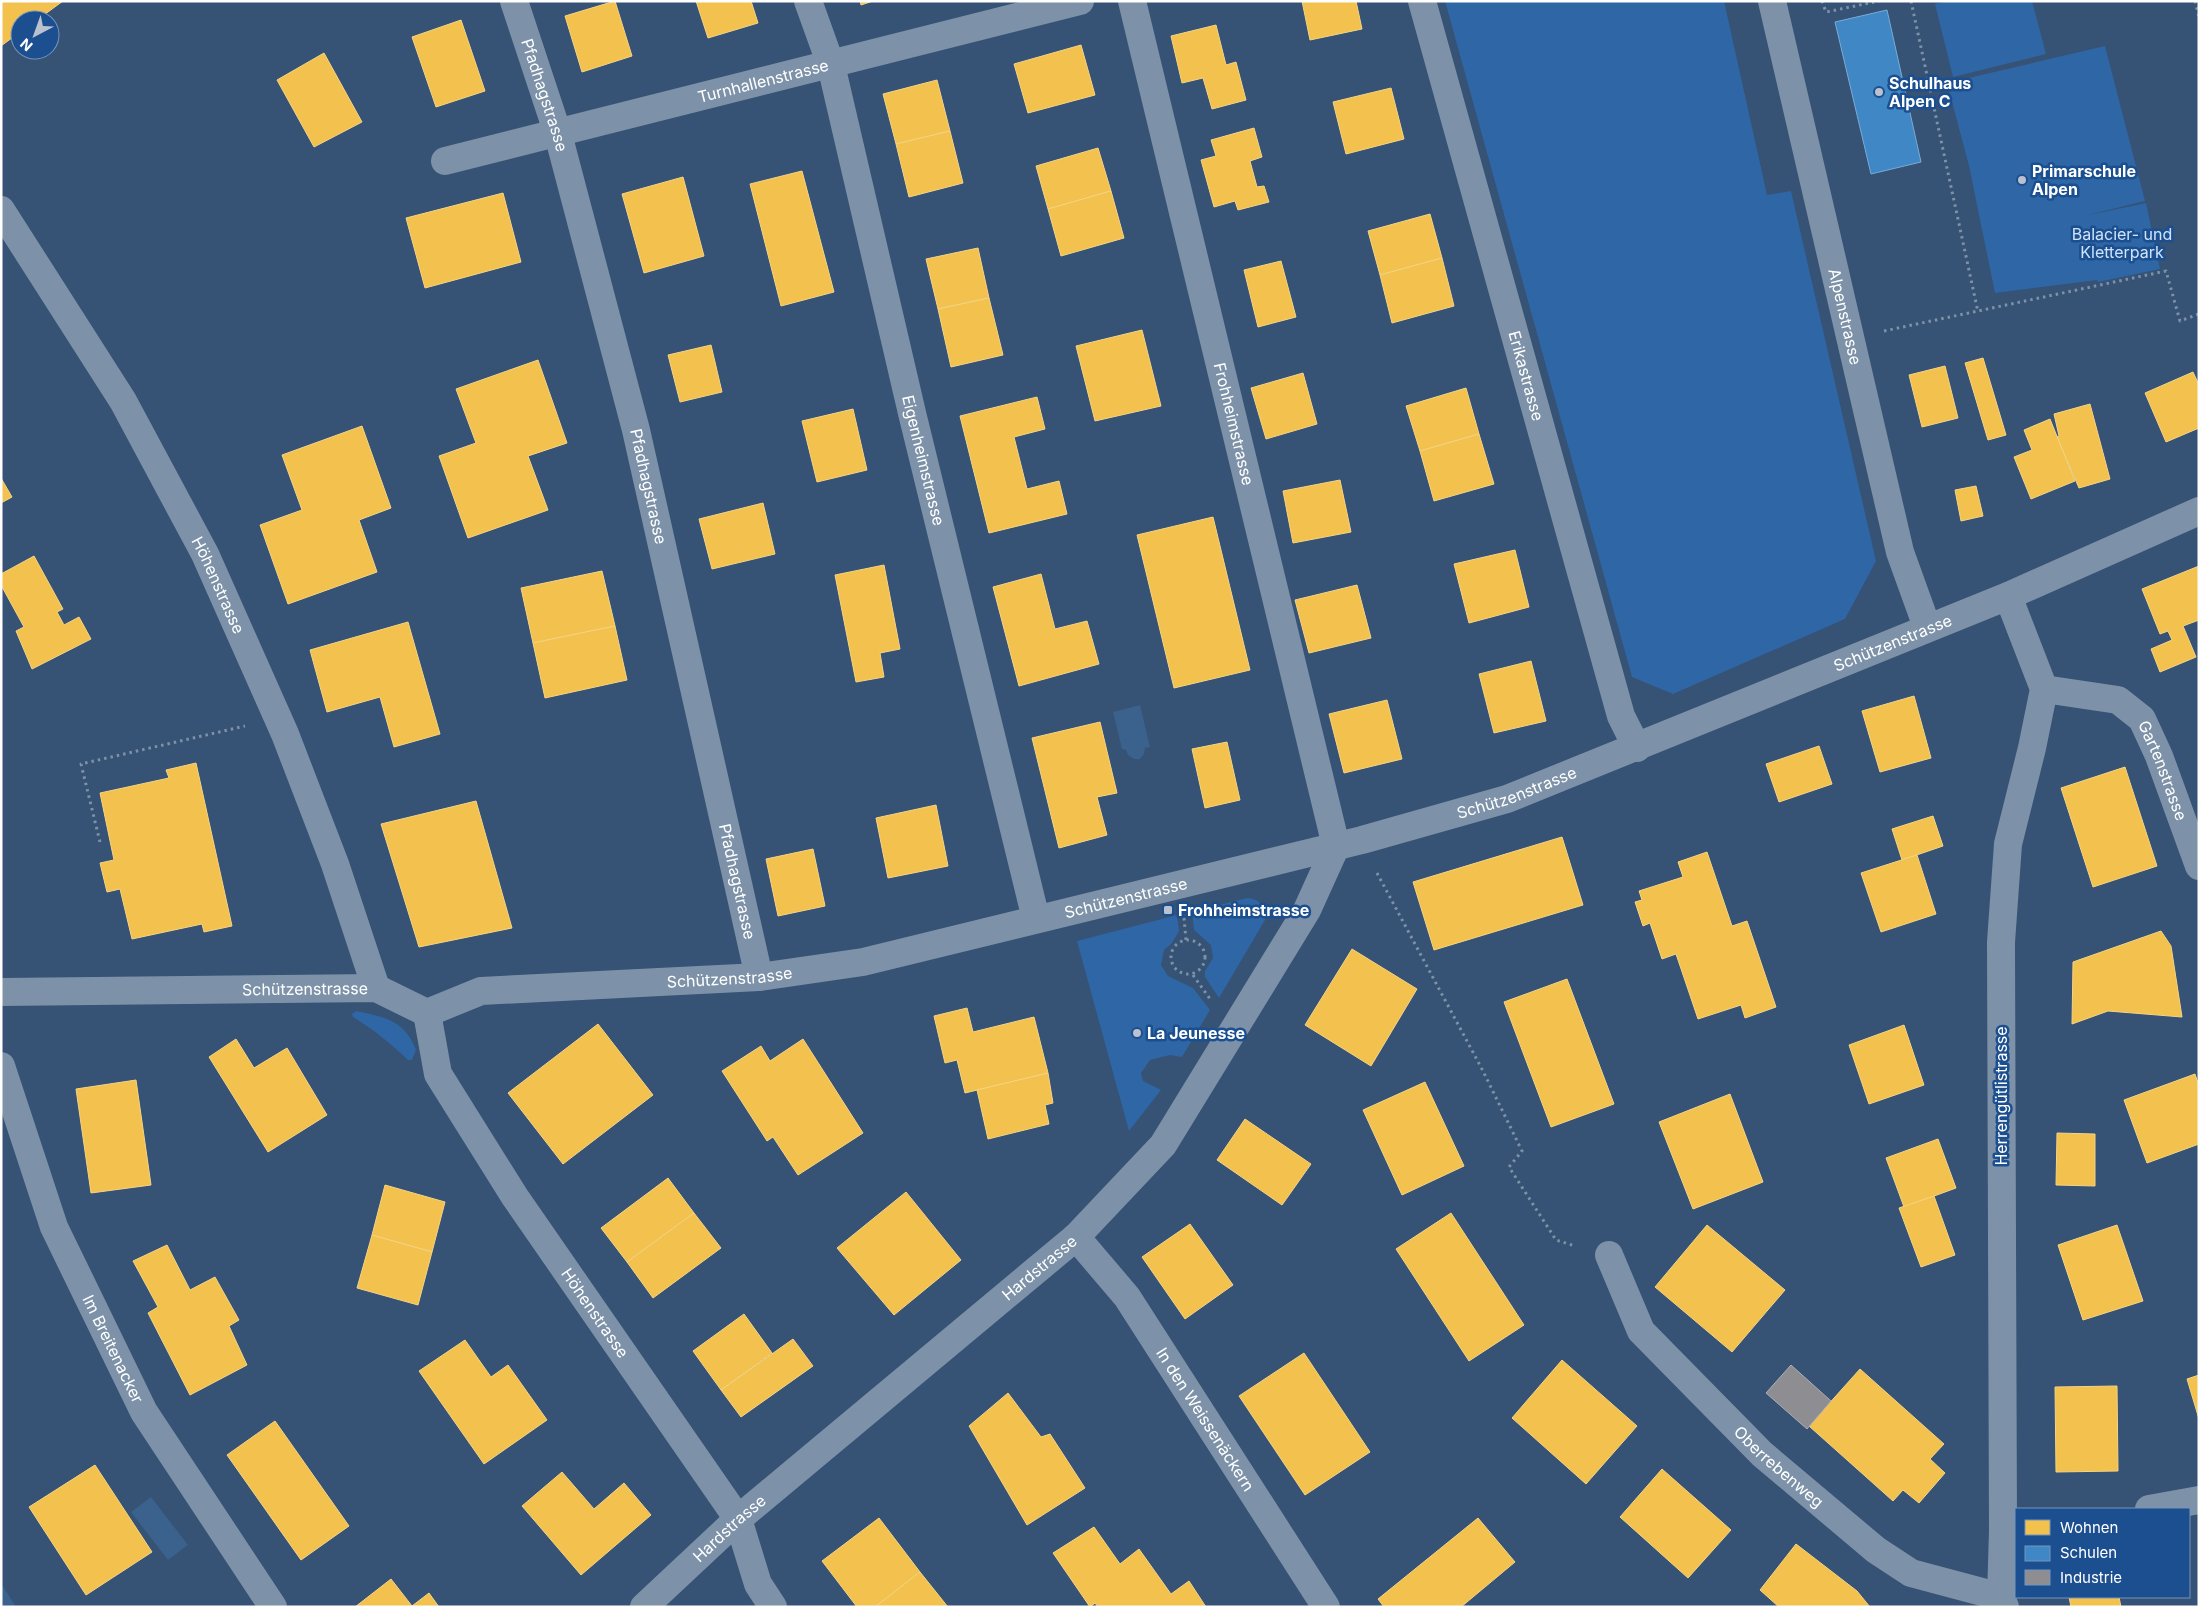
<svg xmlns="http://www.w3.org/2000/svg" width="2200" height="1608" viewBox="0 0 2200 1608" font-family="Inter,sans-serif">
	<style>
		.green { fill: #2f66a5 }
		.water { fill: #3b618d }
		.homes { fill: #f2c14e; stroke: #f6d483 }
		.schools { fill: #3f88c5; stroke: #79acd6 }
		.industry { fill: #8d8d92; stroke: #afafb3 }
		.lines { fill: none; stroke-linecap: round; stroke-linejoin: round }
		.path { stroke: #7d92a8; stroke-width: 3; stroke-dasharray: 2.5 4; stroke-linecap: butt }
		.minor { stroke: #7d92a8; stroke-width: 28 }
		.poi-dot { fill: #b9c2ce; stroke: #1b4f8f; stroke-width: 2 }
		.labels { text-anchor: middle; stroke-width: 5; stroke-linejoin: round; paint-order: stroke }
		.street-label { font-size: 16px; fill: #fff; stroke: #1b4f8f }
		.poi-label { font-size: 16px; font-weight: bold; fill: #fff; stroke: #1b4f8f; text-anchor: start }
		.park-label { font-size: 16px; fill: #cfe3fa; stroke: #1b4f8f }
	</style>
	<rect width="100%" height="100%" fill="#365274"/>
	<g class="green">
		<path d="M1445,1H1724L1767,195L1791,191L1876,561L1845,619L1673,694L1632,677Z"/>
		<path d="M1948,1H2032L2046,54L1953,77L1935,4Z"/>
		<path d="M2105,46L2145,201L2084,216L2146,203L2160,269L2098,282L2097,280L1995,293L1969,166L1947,83Z"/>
		<path d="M1247,898C1261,899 1265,907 1265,920L1219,998L1205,977V971L1213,958L1211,945L1194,930L1192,912Z"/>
		<path d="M1177,915L1179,931L1172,943L1164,950L1161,965L1168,976L1193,988L1210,1010L1182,1057L1170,1055L1150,1060L1141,1073L1143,1081L1161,1090L1129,1131L1077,941Z"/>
		<path d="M356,1011C384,1017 405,1020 416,1050L412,1060H408C390,1043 374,1030 353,1017L352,1014Z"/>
	</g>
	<g class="water">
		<path d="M1140,705L1150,747L1145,748L1144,754L1140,759H1134L1128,755L1126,750L1122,749L1113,712Z"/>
		<path d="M151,1497L188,1545L168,1560L131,1512Z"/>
		<path d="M1,1583L16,1607H1Z"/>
	</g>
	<g class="homes">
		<path d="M1,1H63L37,20H20V32L1,46Z"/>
		<path d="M615,1L632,56L582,72L565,16Z"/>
		<path d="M696,1H751L758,23L708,38Z"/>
		<path d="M860,1H873L861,5Z"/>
		<path d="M1302,1H1356L1362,29L1310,40Z"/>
		<path d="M461,20L485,91L436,107L412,37Z"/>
		<path d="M1216,25L1226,65L1236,62L1246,100L1212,109L1203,78L1182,83L1171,36Z"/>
		<path d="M1081,45L1095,95L1028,113L1014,64Z"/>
		<path d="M324,53L362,122L314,147L277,80Z"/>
		<path d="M937,80L950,131L896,144L883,94Z"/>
		<path d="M1391,88L1404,139L1346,154L1333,102Z"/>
		<path d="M1254,128L1262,157L1250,161L1257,187L1264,186L1269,202L1238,210L1235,201L1214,207L1201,160L1216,156L1211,140Z"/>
		<path d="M950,131L963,183L909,197L896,144Z"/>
		<path d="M1098,148L1111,191L1048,209L1036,166Z"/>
		<path d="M802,171L834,292L781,306L750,184Z"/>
		<path d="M683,177L704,256L644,273L622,194Z"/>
		<path d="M1111,191L1124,238L1061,256L1048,209Z"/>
		<path d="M503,193L521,262L425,288L406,218Z"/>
		<path d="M1430,214L1442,258L1380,275L1368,231Z"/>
		<path d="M978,248L989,298L938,309L926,259Z"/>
		<path d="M1442,258L1454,306L1392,323L1380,275Z"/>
		<path d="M1281,261L1296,317L1258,327L1244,270Z"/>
		<path d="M989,298L1003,355L951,367L938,309Z"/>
		<path d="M1142,330L1161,406L1095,421L1076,346Z"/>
		<path d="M711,345L722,392L680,402L668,355Z"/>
		<path d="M1983,358L2006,435L1988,440L1965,363Z"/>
		<path d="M538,360L567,443L528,456L548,510L468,538L439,456L476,443L456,389Z"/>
		<path d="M1945,366L1958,418L1922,427L1909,375Z"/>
		<path d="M2193,372L2199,385V428L2166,442L2145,393Z"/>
		<path d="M1303,373L1317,424L1266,439L1251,388Z"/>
		<path d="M1466,388L1479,434L1420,451L1406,406Z"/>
		<path d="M1037,397L1045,429L1014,437L1027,489L1059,481L1067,514L989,533L960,416Z"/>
		<path d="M2090,404L2110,479L2079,488L2057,437L2059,436L2054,414Z"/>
		<path d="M853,409L867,470L817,482L802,421Z"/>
		<path d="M2050,419L2075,481L2031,499L2014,457L2032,450L2024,430Z"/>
		<path d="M362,426L391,508L359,520L377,572L288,604L260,525L302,510L282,455Z"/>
		<path d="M1479,434L1494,484L1434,501L1420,451Z"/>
		<path d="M1,478L12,497L1,503Z"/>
		<path d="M1340,480L1351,532L1293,543L1283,491Z"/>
		<path d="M1976,486L1983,516L1961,521L1955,490Z"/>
		<path d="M763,503L775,554L712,569L699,519Z"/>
		<path d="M1213,517L1250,670L1174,688L1137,535Z"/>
		<path d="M1515,550L1529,607L1469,623L1454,564Z"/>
		<path d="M34,556L63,609L57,612L64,625L79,617L91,639L32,669L16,631L24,627L1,585V574Z"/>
		<path d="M884,565L900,649L880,653L884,677L856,682L835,575Z"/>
		<path d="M2199,566V620L2183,626L2196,657L2160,672L2151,649L2172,640L2168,631L2160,634L2142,589Z"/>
		<path d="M602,571L615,626L533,643L521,588Z"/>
		<path d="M1041,574L1055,629L1087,621L1099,664L1019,686L993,587Z"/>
		<path d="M1357,585L1371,638L1309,653L1295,600Z"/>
		<path d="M408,622L440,734L394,747L380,697L327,712L310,650Z"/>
		<path d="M615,626L627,680L545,698L533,643Z"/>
		<path d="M1531,661L1546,721L1494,733L1479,674Z"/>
		<path d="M1914,696L1931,758L1880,772L1862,711Z"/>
		<path d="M1387,700L1402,759L1344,773L1329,714Z"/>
		<path d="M1100,722L1117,793L1097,797L1107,835L1059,848L1032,738Z"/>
		<path d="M1227,742L1240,800L1205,808L1192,749Z"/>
		<path d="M1819,746L1832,784L1779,802L1766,764Z"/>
		<path d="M196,763L232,926L204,932L202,924L132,939L120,889L107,892L100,863L114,860L100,793L169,778L166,770Z"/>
		<path d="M2125,767L2157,866L2093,887L2061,788Z"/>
		<path d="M476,801L512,928L419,947L381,824Z"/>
		<path d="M936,805L948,866L888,878L876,818Z"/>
		<path d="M1933,816L1943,846L1902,860L1892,829Z"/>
		<path d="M1562,837L1583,905L1434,950L1413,882Z"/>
		<path d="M813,849L825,906L778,916L766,859Z"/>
		<path d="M1707,852L1732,926L1747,921L1776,1007L1745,1018L1741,1005L1698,1019L1676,954L1662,959L1650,923L1643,926L1635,902L1642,900L1639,891L1683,877L1678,862Z"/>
		<path d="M1917,855L1936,914L1881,932L1861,873Z"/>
		<path d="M2161,931L2171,946L2182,1017L2108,1011L2072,1024L2073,962Z"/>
		<path d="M1352,949L1417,989L1371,1066L1305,1025Z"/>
		<path d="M1567,979L1614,1104L1551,1127L1504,1002Z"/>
		<path d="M967,1008L973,1032L1034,1017L1048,1073L965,1093L957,1060L945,1063L934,1016Z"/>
		<path d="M598,1024L653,1095L563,1164L508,1093Z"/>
		<path d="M1904,1025L1924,1085L1869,1104L1849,1045Z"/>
		<path d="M236,1039L254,1068L287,1048L327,1115L268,1152L209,1057Z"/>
		<path d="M803,1039L863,1133L798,1175L773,1137L767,1141L722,1071L761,1046L770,1061Z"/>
		<path d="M1048,1073L1053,1103L1045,1105L1049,1124L988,1139L977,1090Z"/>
		<path d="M2195,1074L2199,1086V1144L2147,1163L2124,1100Z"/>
		<path d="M136,1080L151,1185L91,1193L76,1089Z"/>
		<path d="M1425,1082L1464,1166L1402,1195L1363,1110Z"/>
		<path d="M1730,1094L1763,1182L1693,1209L1659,1122Z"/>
		<path d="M1245,1119L1311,1164L1282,1205L1217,1160Z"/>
		<path d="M2057,1133L2095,1134V1186L2056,1185Z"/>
		<path d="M1938,1139L1956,1188L1904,1207L1886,1158Z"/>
		<path d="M668,1178L694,1213L627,1262L601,1228Z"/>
		<path d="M385,1185L445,1202L432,1252L372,1235Z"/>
		<path d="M906,1192L961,1260L894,1315L837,1248Z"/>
		<path d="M1934,1196L1955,1255L1921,1267L1899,1208Z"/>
		<path d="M694,1213L721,1248L653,1298L627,1262Z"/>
		<path d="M1451,1213L1524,1325L1469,1361L1396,1249Z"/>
		<path d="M1190,1224L1233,1285L1185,1319L1142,1257Z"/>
		<path d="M1707,1225L1785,1290L1732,1352L1655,1287Z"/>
		<path d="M2117,1225L2143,1301L2083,1320L2058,1245Z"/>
		<path d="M372,1235L432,1252L418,1305L357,1288Z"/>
		<path d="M167,1245L190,1290L215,1277L239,1320L229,1326L247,1365L190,1395L148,1313L158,1307L133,1261Z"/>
		<path d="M744,1314L772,1353L721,1390L693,1351Z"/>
		<path d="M793,1339L813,1366L741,1417L721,1390Z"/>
		<path d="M465,1340L491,1377L508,1365L547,1420L484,1464L419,1371Z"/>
		<path d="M1304,1353L1370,1452L1305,1495L1239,1396Z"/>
		<path d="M1562,1360L1637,1426L1586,1484L1512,1418Z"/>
		<path d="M1860,1369L1944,1444L1930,1459L1945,1473L1919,1503L1903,1490L1893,1501L1809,1426Z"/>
		<path d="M2199,1375V1419L2187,1379Z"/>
		<path d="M2117,1386L2118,1471L2056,1472L2055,1387Z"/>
		<path d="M1008,1393L1041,1437L1050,1434L1085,1488L1027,1525L969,1426Z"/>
		<path d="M275,1421L349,1526L301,1560L227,1455Z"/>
		<path d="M95,1465L152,1552L86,1595L29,1507Z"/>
		<path d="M1662,1469L1731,1530L1688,1578L1620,1517Z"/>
		<path d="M562,1472L594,1509L624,1483L651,1515L581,1575L522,1506Z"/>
		<path d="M879,1518L920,1572L875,1607H857L822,1561Z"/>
		<path d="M1478,1518L1515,1562L1461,1607H1384L1378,1599Z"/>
		<path d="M1094,1527L1120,1564L1139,1549L1171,1594L1189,1581L1206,1607H1098L1095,1603L1090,1607L1053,1553Z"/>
		<path d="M1796,1544L1857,1591L1870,1607H1779L1760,1590Z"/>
		<path d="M920,1572L948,1607H875Z"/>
		<path d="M391,1579L412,1606L429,1593L439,1607H355Z"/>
		<path d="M2069,1597H2119L2121,1607H2071Z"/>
	</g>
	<path class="schools" d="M1887,10L1921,162L1871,174L1835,22Z"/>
	<path class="industry" d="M1791,1365L1831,1401L1807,1429L1766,1393Z"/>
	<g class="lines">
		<g class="path">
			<path d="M1822,1L1826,12L1879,1"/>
			<path d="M1911,1L1978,312"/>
			<path d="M2195,1L2199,17"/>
			<path d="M1884,331L2166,271L2180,321L2199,314"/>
			<path d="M100,842L81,764L245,726"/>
			<path d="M1377,873L1483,1071L1522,1151L1509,1167L1556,1240L1575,1246"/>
			<path d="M1184,918L1186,940"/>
			<circle cx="1188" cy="957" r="17"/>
			<path d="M1193,975L1210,999"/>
		</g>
		<g class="minor">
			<path id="s1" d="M514,1L558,134L636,430L759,977"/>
			<path id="s2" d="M808,1L831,65L912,413L1036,919"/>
			<path id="s3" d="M1132,1L1336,846"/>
			<path id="s4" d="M1422,1L1621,716L1637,748"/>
			<path id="s5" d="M1772,1L1900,552L1927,627"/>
			<path id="s6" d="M445,161L1080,1"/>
			<path id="s7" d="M1,210L123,401L205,554L285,734L335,864L376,988"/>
			<path id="s8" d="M2044,689L2118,700L2142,719L2159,756L2199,866"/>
			<path id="s9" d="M1,992L376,988L427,1013L481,991L759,977L863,962L1362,840L1507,799L2008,596L2199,511"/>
			<path id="s10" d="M427,1013L438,1074L515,1197L738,1519L758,1584L773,1607"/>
			<path id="s11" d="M1,1066L54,1227L144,1412L273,1607"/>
			<path id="s12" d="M1076,1237L1127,1297L1326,1607"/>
			<path id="s13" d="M1609,1255L1641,1331L1762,1454L1876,1550L1911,1573L2001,1597"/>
			<path d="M2149,1509L2199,1500"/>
			<path id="s14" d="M644,1607L738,1519L1076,1237L1163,1145L1307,910L1336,846"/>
			<path d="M2005,1607L2001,1597L2003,1530L2001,942L2008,844L2032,748L2044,689L2008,596"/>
		</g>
	</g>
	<g class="poi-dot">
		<circle cx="1879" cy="92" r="5"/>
		<circle cx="2022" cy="180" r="5"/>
		<rect x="1163" y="905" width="10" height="10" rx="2.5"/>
		<circle cx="1137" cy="1033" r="5"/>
	</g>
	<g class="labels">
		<g class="street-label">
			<text dy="6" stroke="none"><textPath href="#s6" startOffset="328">Turnhallenstrasse</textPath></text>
			<text dy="6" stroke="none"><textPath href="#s1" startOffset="99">Pfadhagstrasse</textPath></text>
			<text dy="6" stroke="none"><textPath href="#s5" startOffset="324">Alpenstrasse</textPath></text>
			<text dy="6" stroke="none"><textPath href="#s4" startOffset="389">Erikastrasse</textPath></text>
			<text dy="6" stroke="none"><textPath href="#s3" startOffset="435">Frohheimstrasse</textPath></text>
			<text dy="6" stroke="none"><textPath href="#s2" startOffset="474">Eigenheimstrasse</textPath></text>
			<text dy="6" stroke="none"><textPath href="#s1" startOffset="504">Pfadhagstrasse</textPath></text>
			<text dy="6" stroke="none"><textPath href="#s7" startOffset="434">Höhenstrasse</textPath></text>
			<text dy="6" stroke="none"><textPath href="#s9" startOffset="1954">Schützenstrasse</textPath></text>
			<text dy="6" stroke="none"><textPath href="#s8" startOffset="161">Gartenstrasse</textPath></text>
			<text dy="6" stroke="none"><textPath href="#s9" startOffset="1549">Schützenstrasse</textPath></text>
			<text dy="6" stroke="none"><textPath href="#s1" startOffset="909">Pfadhagstrasse</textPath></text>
			<text dy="6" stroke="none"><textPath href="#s9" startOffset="1144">Schützenstrasse</textPath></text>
			<text dy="6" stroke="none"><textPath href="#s9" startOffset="739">Schützenstrasse</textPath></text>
			<text dy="6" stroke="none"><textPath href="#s9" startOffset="304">Schützenstrasse</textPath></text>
			<text transform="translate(2001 1096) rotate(-90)" y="6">Herrengütlistrasse</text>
			<text dy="6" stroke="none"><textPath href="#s14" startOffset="521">Hardstrasse</textPath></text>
			<text dy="6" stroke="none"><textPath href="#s10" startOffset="348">Höhenstrasse</textPath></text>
			<text dy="6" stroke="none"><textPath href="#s11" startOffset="305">Im Breitenacker</textPath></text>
			<text dy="6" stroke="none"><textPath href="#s12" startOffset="224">In den Weissenäckern</textPath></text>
			<text dy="6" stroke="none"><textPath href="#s13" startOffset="276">Oberrebenweg</textPath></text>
			<text dy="6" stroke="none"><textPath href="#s14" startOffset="116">Hardstrasse</textPath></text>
		</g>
		<g class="poi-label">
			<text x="1889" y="89">Schulhaus<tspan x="1889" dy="18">Alpen C</tspan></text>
			<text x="2032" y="177">Primarschule<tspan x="2032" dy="18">Alpen</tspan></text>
			<text x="1178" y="916">Frohheimstrasse</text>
			<text x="1147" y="1039">La Jeunesse</text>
		</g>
		<g class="park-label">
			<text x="2122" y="240">Balacier- und<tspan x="2122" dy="18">Kletterpark</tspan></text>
		</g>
	</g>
	<rect width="2200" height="1608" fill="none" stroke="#ffffff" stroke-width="5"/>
	<rect x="2015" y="1508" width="175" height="90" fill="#1b4f8f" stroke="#7695bc"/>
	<rect x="2025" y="1520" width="25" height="15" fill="#f2c14e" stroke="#7695bc"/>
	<text x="2060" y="1533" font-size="15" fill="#ffffff">Wohnen</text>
	<rect x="2025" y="1546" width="25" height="15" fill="#3f88c5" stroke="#7695bc"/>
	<text x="2060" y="1558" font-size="15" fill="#ffffff">Schulen</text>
	<rect x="2025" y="1570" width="25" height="15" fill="#8d8d92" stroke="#7695bc"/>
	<text x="2060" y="1583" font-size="15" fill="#ffffff">Industrie</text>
	<g transform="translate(35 35) rotate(221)"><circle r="24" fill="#1b4f8f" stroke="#7695bc"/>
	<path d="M0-4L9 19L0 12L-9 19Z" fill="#b9c2ce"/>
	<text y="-8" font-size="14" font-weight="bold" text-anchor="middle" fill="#ffffff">N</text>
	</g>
</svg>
